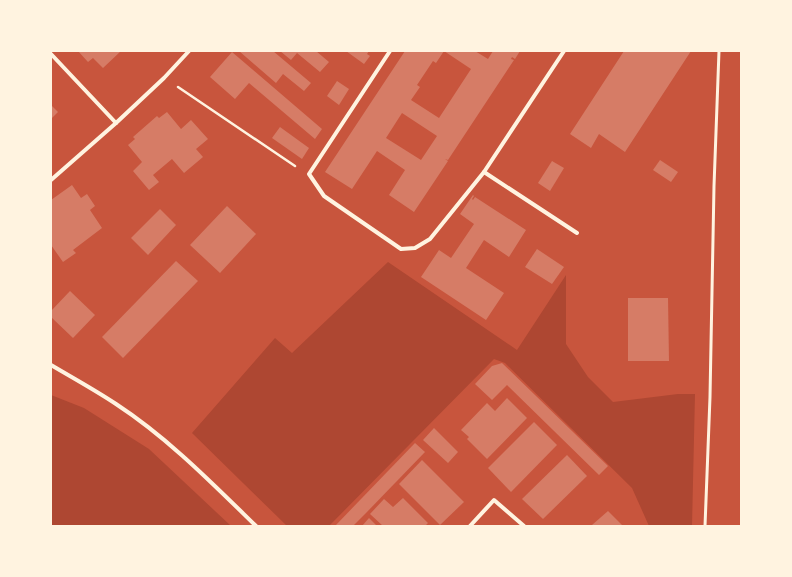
<svg xmlns="http://www.w3.org/2000/svg" width="792" height="577" viewBox="0 0 792 577" font-family="'PT Serif',serif">
	<style>
		.green { fill: #ae4732 }
		.building { fill: #d67c66; fill-rule: evenodd }
		.lines { fill: none; stroke-linecap: round; stroke-linejoin: round }
		.path { stroke: #fff3e0; stroke-width: 2.5 }
		.service { stroke: #fff3e0; stroke-width: 3 }
		.minor { stroke: #fff3e0; stroke-width: 4 }
	</style>
	<rect width="100%" height="100%" fill="#c8553d"/>
	<g class="green">
		<path d="M388,262L517,350L566,275V344L588,377L613,402L678,394H695L692,526H649L632,488L505,363L494,359L329,526H287L192,433L275,338L292,353Z"/>
		<path d="M51,395L84,408L149,449L231,526H51Z"/>
	</g>
	<g class="building">
		<path d="M78,51H121L103,68L93,58L88,62Z"/>
		<path d="M239,51H273L311,83L304,91L283,74L276,83Z"/>
		<path d="M280,51H316L329,62L320,72L297,53L291,60Z"/>
		<path d="M346,51H369L367,54L370,56L364,64Z"/>
		<path d="M405,51H444L436,63L433,61L417,85L420,87L411,100L439,118L471,69L444,51H475L488,59L493,51H520L515,59L512,57L511,59L514,60L448,160L445,159L448,161L414,212L389,195L405,170L377,151L352,189L325,172ZM402,113L437,136L421,160L386,138Z"/>
		<path d="M624,51H691L625,152L599,134L591,148L570,134Z"/>
		<path d="M232,52L322,129L315,139L249,83L235,99L210,77Z"/>
		<path d="M337,81L349,89L339,105L327,96Z"/>
		<path d="M51,105L58,112L51,119Z"/>
		<path d="M167,112L181,129L191,120L208,139L196,149L203,157L184,173L172,159L153,175L159,182L149,190L133,171L142,162L128,145L135,139L133,137L157,116L159,118Z"/>
		<path d="M280,127L309,148L302,159L272,138Z"/>
		<path d="M660,160L678,172L671,182L653,170Z"/>
		<path d="M552,161L564,168L550,191L538,183Z"/>
		<path d="M72,185L81,198L87,194L95,206L90,210L102,228L73,250L76,253L63,262L51,245V200Z"/>
		<path d="M473,195L474,196L472,199L473,200L475,197L526,230L509,257L484,240L466,268L504,293L486,320L421,277L439,250L451,258L474,224L460,214Z"/>
		<path d="M227,206L256,234L220,273L190,245Z"/>
		<path d="M160,209L176,225L148,255L131,238Z"/>
		<path d="M537,249L564,267L552,284L525,267Z"/>
		<path d="M176,261L198,281L123,358L102,337Z"/>
		<path d="M70,291L95,315L73,338L51,317V311Z"/>
		<path d="M628,298H668L669,361H628Z"/>
		<path d="M502,363L608,466L599,475L507,385L492,400L475,384L492,366Z"/>
		<path d="M507,398L527,418L487,459L467,439L469,437L461,430L487,403L495,411Z"/>
		<path d="M534,422L557,445L511,492L488,468Z"/>
		<path d="M434,428L458,452L448,463L423,440Z"/>
		<path d="M415,443L425,452L366,513L353,526H335Z"/>
		<path d="M567,455L587,476L543,519L522,499Z"/>
		<path d="M422,460L464,502L440,525L399,484Z"/>
		<path d="M403,498L428,523L425,526H383L370,514L384,499L393,507Z"/>
		<path d="M608,511L623,526L592,525Z"/>
		<path d="M369,518L377,526H362Z"/>
	</g>
	<g class="lines">
		<path class="path" d="M178,87L295,166"/>
		<path class="service" d="M705,526L710,397L714,186L719,51"/>
		<g class="minor">
			<path d="M390,51L309,174L324,196L401,249L415,248L430,239L484,172L564,51"/>
			<path d="M51,54L116,123"/>
			<path d="M484,172L577,233"/>
			<path d="M51,180L116,123L164,78L189,51"/>
			<path d="M51,365C73,378 95,390 116,404C168,438 212,483 256,526"/>
			<path d="M470,526L494,500L524,526"/>
		</g>
	</g>
	<rect width="792" height="577" fill="none" stroke="#fff3e0" stroke-width="104"/>
</svg>
